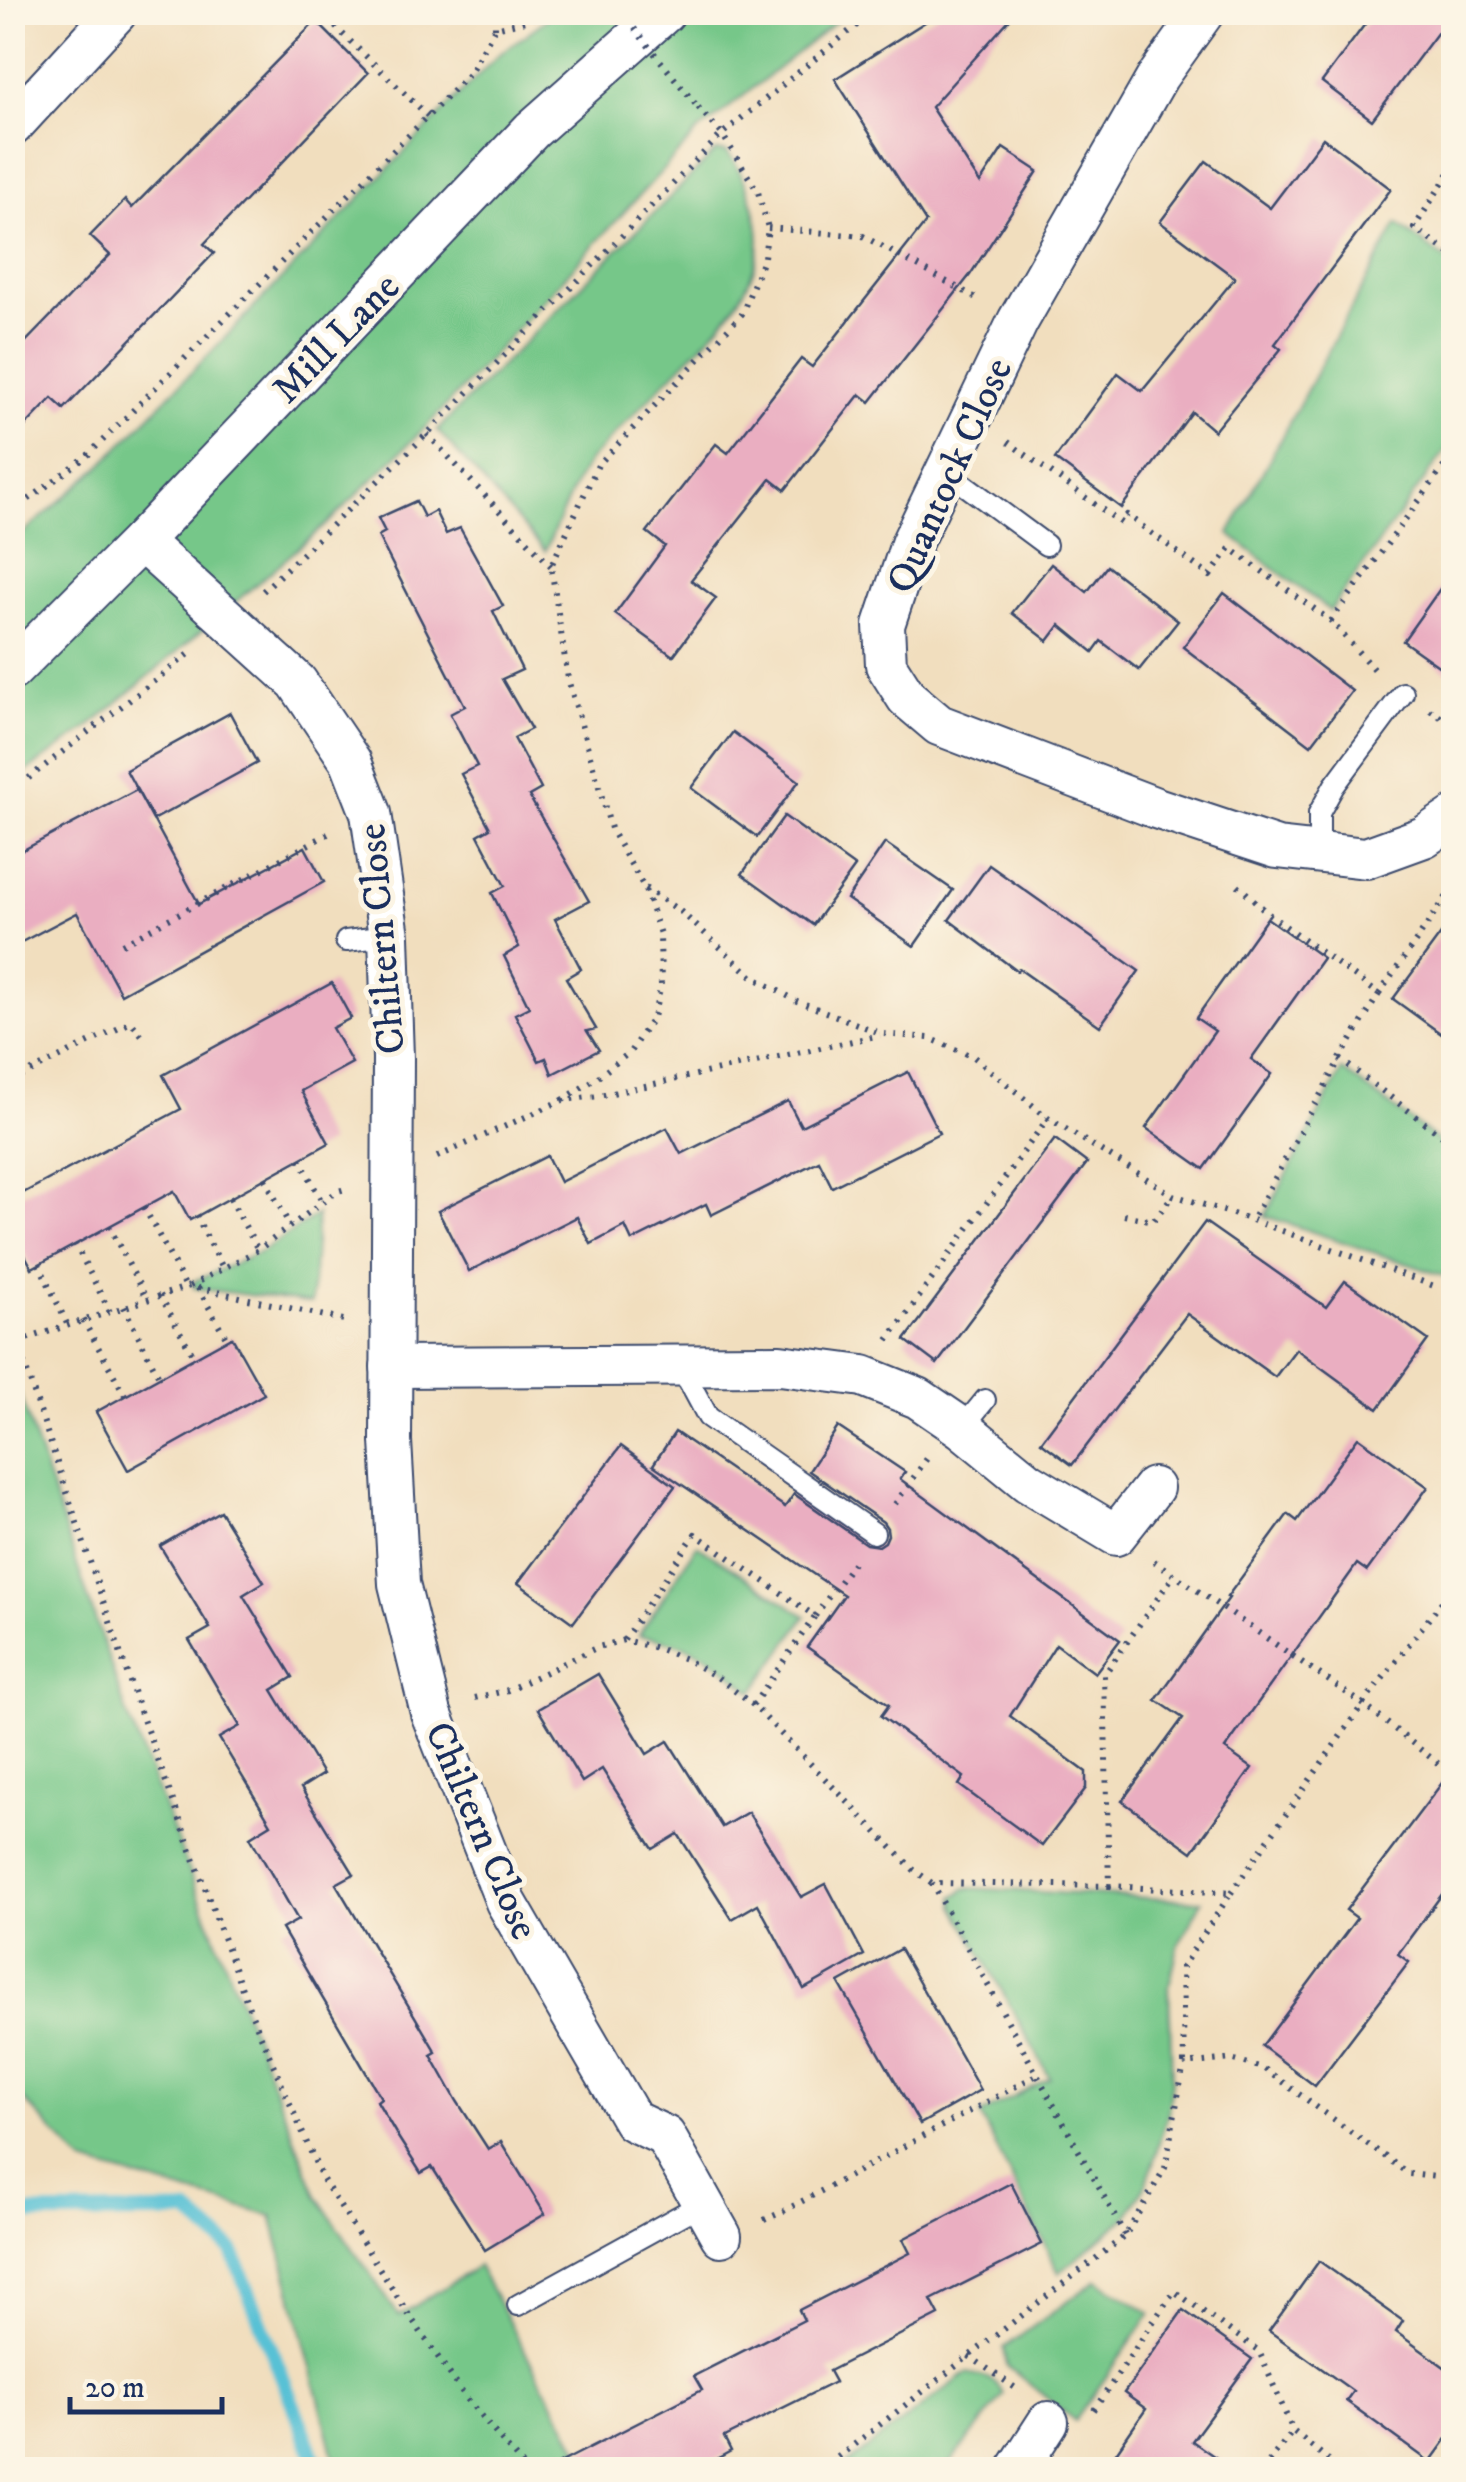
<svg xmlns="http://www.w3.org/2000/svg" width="1466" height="2482" viewBox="0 0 1466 2482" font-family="'IM FELL DW Pica',serif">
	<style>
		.green { fill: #76c789; stroke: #487b74; stroke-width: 2.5 }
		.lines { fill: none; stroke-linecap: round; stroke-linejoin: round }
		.stream { stroke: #58c1d5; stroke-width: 15 }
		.building { fill: #eaaec1 }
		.lane-casing { stroke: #3b496c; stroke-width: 24 }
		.street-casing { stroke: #3b496c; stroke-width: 44 }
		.path { stroke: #3b496c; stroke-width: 6; stroke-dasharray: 2.5 8; stroke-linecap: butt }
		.lane { stroke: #fff; stroke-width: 20 }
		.street { stroke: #fff; stroke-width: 40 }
		.path-bridge { stroke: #3b496c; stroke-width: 6; stroke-dasharray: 2.5 8; stroke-linecap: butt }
		.labels { text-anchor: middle; stroke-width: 10; stroke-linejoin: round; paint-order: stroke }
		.street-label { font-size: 40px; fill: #1b2f5e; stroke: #fcf5e5 }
	</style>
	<rect width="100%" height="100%" fill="#fcf5e5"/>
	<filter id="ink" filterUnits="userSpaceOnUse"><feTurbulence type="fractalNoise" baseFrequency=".01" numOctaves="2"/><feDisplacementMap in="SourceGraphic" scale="20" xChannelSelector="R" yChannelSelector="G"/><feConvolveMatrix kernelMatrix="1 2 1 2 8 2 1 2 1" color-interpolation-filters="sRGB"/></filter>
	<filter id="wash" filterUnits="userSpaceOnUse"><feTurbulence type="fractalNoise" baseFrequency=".0048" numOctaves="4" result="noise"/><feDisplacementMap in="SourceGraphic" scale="40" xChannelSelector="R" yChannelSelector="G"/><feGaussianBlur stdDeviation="2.25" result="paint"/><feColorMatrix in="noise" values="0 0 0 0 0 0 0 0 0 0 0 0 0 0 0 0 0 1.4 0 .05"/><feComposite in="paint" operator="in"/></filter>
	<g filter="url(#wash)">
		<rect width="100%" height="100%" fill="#f1debe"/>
		<g class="green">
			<path d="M555,13H847L697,133L430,423L329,522L89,727L13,781L12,543L101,466L498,55Z"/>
			<path d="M716,151L727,152C746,175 763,223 758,253C748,306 699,346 664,383C639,409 614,435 589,461L577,480L545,551L437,430Z"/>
			<path d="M1397,224L1453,265V440L1330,611L1229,534Z"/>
			<path d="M1342,1070L1453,1152V1279L1265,1216Z"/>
			<path d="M317,1215L311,1303L194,1288V1281L261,1252Z"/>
			<path d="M12,1371L126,1711L317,2196L399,2316L478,2266L590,2469H337L272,2216L83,2163L13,2088Z"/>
			<path d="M697,1545L806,1616L753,1692C736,1679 720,1663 701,1653C682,1643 659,1639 639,1635Z"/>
			<path d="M966,1888L1202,1901L1178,1946L1169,1987L1172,2081L1168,2113L1147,2183L1126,2218L1059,2273L980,2115L1050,2078L955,1906L954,1897Z"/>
			<path d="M1097,2280L1151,2313L1075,2421L1007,2366L1004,2348Z"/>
			<path d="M967,2373C984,2376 995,2378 1004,2394L946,2469H840Z"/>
		</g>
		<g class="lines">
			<path class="stream" d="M12,2214L188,2212L232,2250L319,2470"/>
		</g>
		<g id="blocks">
			<g class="building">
				<path d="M941,12H1016L931,107L980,183L1003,148L1038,171L970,275L870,402L860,394L785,490L771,479L691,580L716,598L673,656L615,614L665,546L647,532L716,444L728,453L801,359L812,367L926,222L835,79Z"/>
				<path d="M1374,12H1453L1372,120L1322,82Z"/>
				<path d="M316,21L368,73L204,244L214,253L64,409L52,398L12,440V356L110,255L90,236L125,200L132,208Z"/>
				<path d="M1323,138L1391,189L1275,344L1281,349L1214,431L1192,412L1121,508L1055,459L1118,373L1142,391L1235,278L1160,222L1206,161L1270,208Z"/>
				<path d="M416,501L424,517L435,511L446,534L460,528L503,606L493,611L522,670L502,679L531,729L514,738L541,789L529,796L589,901L555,919L581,969L566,978L596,1029L587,1031L599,1050L552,1074L546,1058L539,1061L515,1014L529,1007L504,956L519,947L492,893L505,886L478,835L490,828L461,774L477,766L450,714L465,706L378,536L385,532L378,518Z"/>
				<path d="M1051,564L1087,592L1107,566L1178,621L1139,670L1101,641L1093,652L1060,625L1048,641L1012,613Z"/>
				<path d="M1454,569V677L1403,641Z"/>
				<path d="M1224,593L1352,691L1311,745L1183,647Z"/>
				<path d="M230,713L257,763L153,820L126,770Z"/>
				<path d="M733,732L799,781L757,837L691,788Z"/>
				<path d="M137,790L199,904L305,847L324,882L121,994L77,913L12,947V856Z"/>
				<path d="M784,816L855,867L813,925L742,874Z"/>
				<path d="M885,843L953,890L914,946L847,899Z"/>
				<path d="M989,865L1139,971L1100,1026L1019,969L1017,971L949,920Z"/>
				<path d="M1454,916V1043L1393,999Z"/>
				<path d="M1267,918L1323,958L1251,1059L1272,1074L1204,1169L1146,1128L1215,1031L1196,1018Z"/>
				<path d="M332,983L351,1018L332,1028L352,1063L301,1091L329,1143L190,1220L174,1191L32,1268L12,1231V1199L181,1109L163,1075Z"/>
				<path d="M908,1072L939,1133L832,1187L819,1161L711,1215L706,1204L632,1241L625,1226L591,1244L577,1217L469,1271L438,1211L547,1156L560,1182L667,1128L681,1154L788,1101L801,1126Z"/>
				<path d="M1055,1139L1087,1163L937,1364L905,1340Z"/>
				<path d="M1205,1222L1326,1307L1345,1281L1428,1340L1378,1409L1296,1349L1275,1377L1187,1314L1072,1465L1041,1442Z"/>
				<path d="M232,1337L264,1394L128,1470L96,1412Z"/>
				<path d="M838,1427L905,1472L900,1479L1120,1640L1095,1673L1056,1644L1010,1716L1086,1772V1788L1042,1846L959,1785L964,1777L881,1716L889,1705L807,1647L844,1595L653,1465L675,1432L785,1507L794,1494L866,1544L879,1546L885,1542L888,1535L887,1528L883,1522L809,1471Z"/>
				<path d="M1358,1437L1428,1487L1367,1571L1357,1564L1225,1749L1252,1768L1192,1852L1122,1801L1183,1718L1156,1700L1229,1598L1227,1597L1288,1514L1297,1521Z"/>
				<path d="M621,1446L675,1486L573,1623L518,1583Z"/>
				<path d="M220,1511L264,1582L243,1595L293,1677L272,1690L323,1774L301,1788L354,1874L336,1884L436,2052L431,2055L457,2101L488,2149L501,2142L545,2214L485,2250L432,2167L421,2173L398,2137L377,2101L381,2098L282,1929L298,1920L250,1837L271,1824L219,1738L240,1726L189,1640L210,1628L160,1546Z"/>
				<path d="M598,1674L647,1754L668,1741L722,1827L748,1812L801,1897L826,1884L864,1955L804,1989L758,1904L732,1919L678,1834L653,1849L602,1769L582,1782L538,1709Z"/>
				<path d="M1454,1767V1878L1398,1954L1409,1962L1315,2086L1262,2046L1357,1918L1346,1910Z"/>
				<path d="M900,1949L980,2090L920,2124L839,1983Z"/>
				<path d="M1011,2183L1042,2244L931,2300L939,2315L829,2371L835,2382L724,2437L731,2451L696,2470H546L702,2390L694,2376L804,2320L799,2310L910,2253L903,2239Z"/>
				<path d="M1319,2261L1403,2321L1396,2332L1454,2374V2429L1430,2462L1346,2401L1353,2391L1269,2331Z"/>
				<path d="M1183,2310L1252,2359L1192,2441L1234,2470H1104L1146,2409L1124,2393Z"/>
			</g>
		</g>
	</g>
	<g filter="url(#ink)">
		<use href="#blocks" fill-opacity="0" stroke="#3b496c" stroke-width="2.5"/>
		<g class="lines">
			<defs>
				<g id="lane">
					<path d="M946,471L1046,545"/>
					<path d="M1319,852V813L1334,786L1403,693"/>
					<path d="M346,941L389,936"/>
					<path d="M680,1365L708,1417L874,1533"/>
					<path d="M962,1428L985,1400"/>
					<path d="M518,2305L703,2203"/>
				</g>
				<g id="street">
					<path d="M1204,12L1158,76L1018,321L911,544L884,625L886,665L907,698L939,725L1156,808L1277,848L1366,858L1424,837L1454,817"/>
					<path d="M12,126L117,12"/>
					<path d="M141,541L297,682L351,762L371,813L389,936L393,1058L391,1441L399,1584L431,1713L506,1902L633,2121L665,2136L721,2236"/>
					<path d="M12,670L141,541L532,130L665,12"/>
					<path d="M391,1367L780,1365L863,1376L918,1398L962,1428L1028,1482L1116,1535L1153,1488"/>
					<path d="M1017,2470L1048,2422"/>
				</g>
			</defs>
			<use href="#lane" class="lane-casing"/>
			<use href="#street" class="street-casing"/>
			<g class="path">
				<path d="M320,12L428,116"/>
				<path d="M495,28V12"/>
				<path d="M1454,165L1414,228L1454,256"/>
				<path d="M768,228L863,236L980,300"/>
				<path d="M427,434L551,566"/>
				<path d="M1008,442L1121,523L1127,515L1210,576L1230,548L1331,621L1375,671"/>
				<path d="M12,512L87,456L428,116L469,74L495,28L530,20L540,12"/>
				<path d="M263,591L427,434L722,134L873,12"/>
				<path d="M1331,621L1454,453"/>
				<path d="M1430,710L1454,726"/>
				<path d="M12,791L193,651"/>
				<path d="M1238,885L1270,915L1379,994L1340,1059L1252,1220"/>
				<path d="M645,888L680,911L753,977L797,1001L883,1034L929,1038L974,1057L1048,1118L1173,1195L1252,1220L1437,1287"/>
				<path d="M122,944L328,834"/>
				<path d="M1379,994L1454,886"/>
				<path d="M1340,1059L1454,1145"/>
				<path d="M12,1081L131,1022L145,1039"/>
				<path d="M563,1100L598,1077L630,1052L653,1017L661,986L660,934L644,887L612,832L568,679L551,566L598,465L742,314L764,257L768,228L758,192L722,134L697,106"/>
				<path d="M437,1157L563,1100L599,1096L880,1035"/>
				<path d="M300,1159L322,1202"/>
				<path d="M265,1179L290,1226"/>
				<path d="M230,1198L258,1250"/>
				<path d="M144,1207L186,1287"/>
				<path d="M1124,1215L1153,1221L1173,1195"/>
				<path d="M196,1216L223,1268"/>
				<path d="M109,1226L147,1300"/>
				<path d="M75,1244L110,1312"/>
				<path d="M39,1264L68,1326"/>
				<path d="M190,1286L258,1250L338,1191L349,1188"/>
				<path d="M198,1288L227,1339"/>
				<path d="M160,1295L194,1357"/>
				<path d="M124,1307L159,1377"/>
				<path d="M83,1320L125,1395"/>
				<path d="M12,1333L17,1342L190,1286L348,1321"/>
				<path d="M888,1340L1048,1118"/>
				<path d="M17,1342L137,1703L249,2008L322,2178L409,2315L467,2399L526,2470"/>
				<path d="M895,1504L928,1457"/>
				<path d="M1154,1561L1363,1704L1454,1776"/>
				<path d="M624,1640L695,1534L815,1616L853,1563"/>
				<path d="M475,1698L508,1690L598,1647L624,1640L657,1648L685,1659L717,1677L753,1705L914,1870L932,1883L1109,1886L1104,1675L1174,1575"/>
				<path d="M753,1705L815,1616"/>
				<path d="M932,1883L1125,2235"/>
				<path d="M1109,1886L1231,1893L1182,1967L1184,2064"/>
				<path d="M1231,1893L1363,1704L1454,1586"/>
				<path d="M764,2220L782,2212L1037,2075"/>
				<path d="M969,2356L1017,2389"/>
				<path d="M1094,2410L1174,2291L1259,2351L1293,2431L1341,2470"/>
				<path d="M821,2470L1125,2236L1165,2168L1184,2064L1231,2059L1263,2068L1409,2174L1454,2179"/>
				<path d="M1262,2470L1293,2431"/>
			</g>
			<use href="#lane" class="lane"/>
			<use href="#street" class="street"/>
			<path class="path-bridge" d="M621,12L697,106"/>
		</g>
	</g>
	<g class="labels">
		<g class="street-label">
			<text transform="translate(335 337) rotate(-46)" y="14">Mill Lane</text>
			<text transform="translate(948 475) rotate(-66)" y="14">Quantock Close</text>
			<text transform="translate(380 939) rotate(-95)" y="14">Chiltern Close</text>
			<text transform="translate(483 1830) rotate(67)" y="14">Chiltern Close</text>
		</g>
	</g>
	<rect width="1466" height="2482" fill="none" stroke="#fcf5e5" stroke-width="50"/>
	<path d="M70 2397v15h152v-15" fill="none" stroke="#1b2f5e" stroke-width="5"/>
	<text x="85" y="2397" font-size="30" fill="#1b2f5e" stroke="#fcf5e5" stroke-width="8" paint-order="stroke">20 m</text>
</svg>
